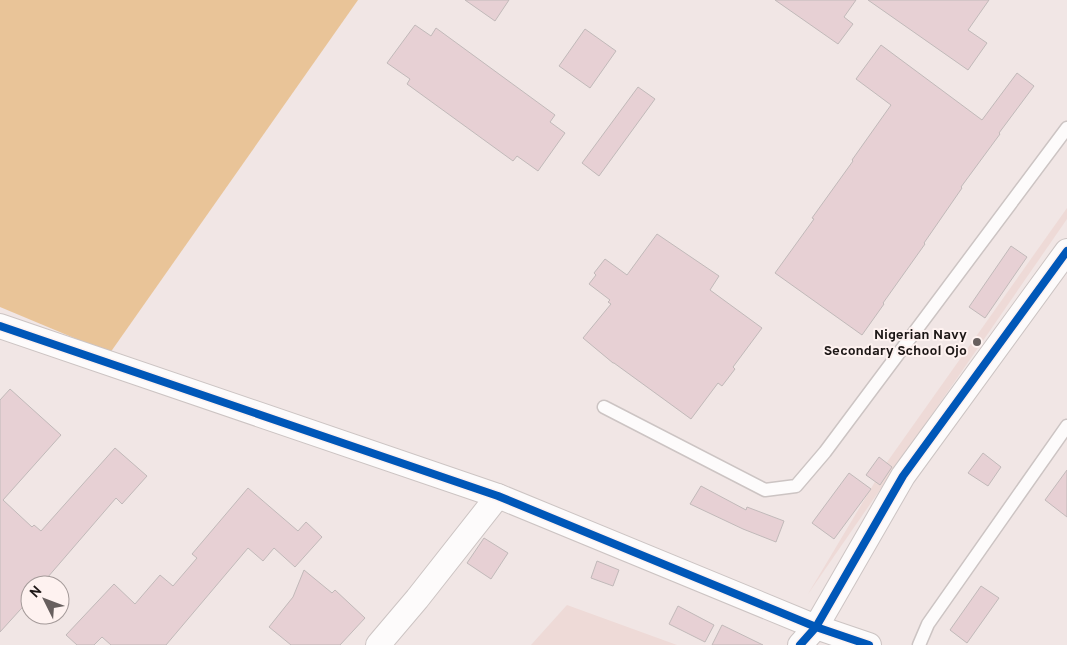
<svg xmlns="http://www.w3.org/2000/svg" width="1067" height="645" viewBox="0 0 1067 645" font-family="Overpass,sans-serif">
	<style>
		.built { fill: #eedad7 }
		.forest { fill: #e9c498 }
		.building { fill: #e7d0d4; stroke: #c1b9b9 }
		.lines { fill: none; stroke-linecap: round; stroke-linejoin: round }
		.service-casing { stroke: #ccc4c3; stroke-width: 15 }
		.minor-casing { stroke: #ccc4c3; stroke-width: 26 }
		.service { stroke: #fdfbfb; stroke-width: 12 }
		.minor { stroke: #fdfbfb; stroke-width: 24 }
		.cycleway-casing { stroke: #fef2f0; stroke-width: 11 }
		.cycleway { stroke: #0057b8; stroke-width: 8 }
		.poi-dot { fill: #675f5e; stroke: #fef2f0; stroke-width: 2 }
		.labels { text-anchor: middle; stroke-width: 4; stroke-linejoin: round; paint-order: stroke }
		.poi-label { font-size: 14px; font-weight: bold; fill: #1d1716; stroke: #fef2f0; text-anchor: end }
	</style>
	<rect width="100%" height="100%" fill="#f1e6e5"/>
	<g class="built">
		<path d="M1067,208V219L808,594L885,465Z"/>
		<path d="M567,605L677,645H531Z"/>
	</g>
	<path class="forest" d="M0,0H358L110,353L0,307Z"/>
	<g class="building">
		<path d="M465,0H509L495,21Z"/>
		<path d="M775,0H856L844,17L853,24L838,44Z"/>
		<path d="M868,0H989L968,30L987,43L968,70Z"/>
		<path d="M415,25L431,36L436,28L555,115L550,122L565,133L538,171L517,156L513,161L407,84L410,79L387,63Z"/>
		<path d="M585,29L616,51L590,88L559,66Z"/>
		<path d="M881,45L982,120L1017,73L1034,86L999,133L1000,134L961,187L962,188L924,243L925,244L883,303L884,304L862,335L775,273L814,219L812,218L853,161L852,160L891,105L856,79Z"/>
		<path d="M638,87L655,99L599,176L582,163Z"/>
		<path d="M657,234L719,276L710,290L762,328L733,367L735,369L722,386L718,383L691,419L614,363H613L583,338L611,304L608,302L610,300L589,284L596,275L594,273L605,259L627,275Z"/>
		<path d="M1011,246L1027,257L985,318L969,307Z"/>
		<path d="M10,389L61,435L3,500L32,527L34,525L41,531L115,448L147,476L122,504L116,498L41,585H30V599L0,632V400Z"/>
		<path d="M983,453L1001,467L988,486L968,473Z"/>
		<path d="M879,457L892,467L880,485L866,475Z"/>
		<path d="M1067,470V517L1045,500Z"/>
		<path d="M849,473L871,489L834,539L812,523Z"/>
		<path d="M701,486L746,510L747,507L784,521L776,542L743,529L690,504Z"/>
		<path d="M248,488L298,531L306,522L322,537L295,567L274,548L263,561L248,548L166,645H111L102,637L94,645H77L66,635L114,584L135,604L160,575L173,586L197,558L192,554Z"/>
		<path d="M484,538L508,553L491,579L467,563Z"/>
		<path d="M597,561L619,570L613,586L591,578Z"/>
		<path d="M304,570L332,593L335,590L365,618L340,645H291L269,627L293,597Z"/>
		<path d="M981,586L999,598L967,643L950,630Z"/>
		<path d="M678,606L714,625L705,642L669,624Z"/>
		<path d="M722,625L763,645H712Z"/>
	</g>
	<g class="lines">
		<defs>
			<g id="service">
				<path d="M604,407L765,490L796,486L825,452L1067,128"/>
				<path d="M919,645L928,624L1067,426"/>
			</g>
			<g id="minor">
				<path d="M0,326L498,496L816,627L869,645"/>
				<path d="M378,645L417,599L498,496"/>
				<path d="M800,645L816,627L903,476L1067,251"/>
			</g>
		</defs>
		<use href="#service" class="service-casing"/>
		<use href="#minor" class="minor-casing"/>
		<use href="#service" class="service"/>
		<use href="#minor" class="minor"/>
		<defs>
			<g id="cycleway">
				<path d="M0,326L498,496L816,627L869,645"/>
				<path d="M800,645L816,627L903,476L1067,251"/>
			</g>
		</defs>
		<use href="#cycleway" class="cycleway-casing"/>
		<use href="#cycleway" class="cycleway"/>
	</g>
	<circle class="poi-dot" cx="977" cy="342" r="5"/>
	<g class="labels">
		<g class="poi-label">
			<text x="967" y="339">Nigerian Navy<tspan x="967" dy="16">Secondary School Ojo</tspan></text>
		</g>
	</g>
	<g transform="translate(45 600) rotate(312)"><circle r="24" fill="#fef2f0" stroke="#a49a99"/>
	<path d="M0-4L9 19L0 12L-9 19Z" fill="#675f5e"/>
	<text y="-8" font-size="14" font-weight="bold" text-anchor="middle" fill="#1d1716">N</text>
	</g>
</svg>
